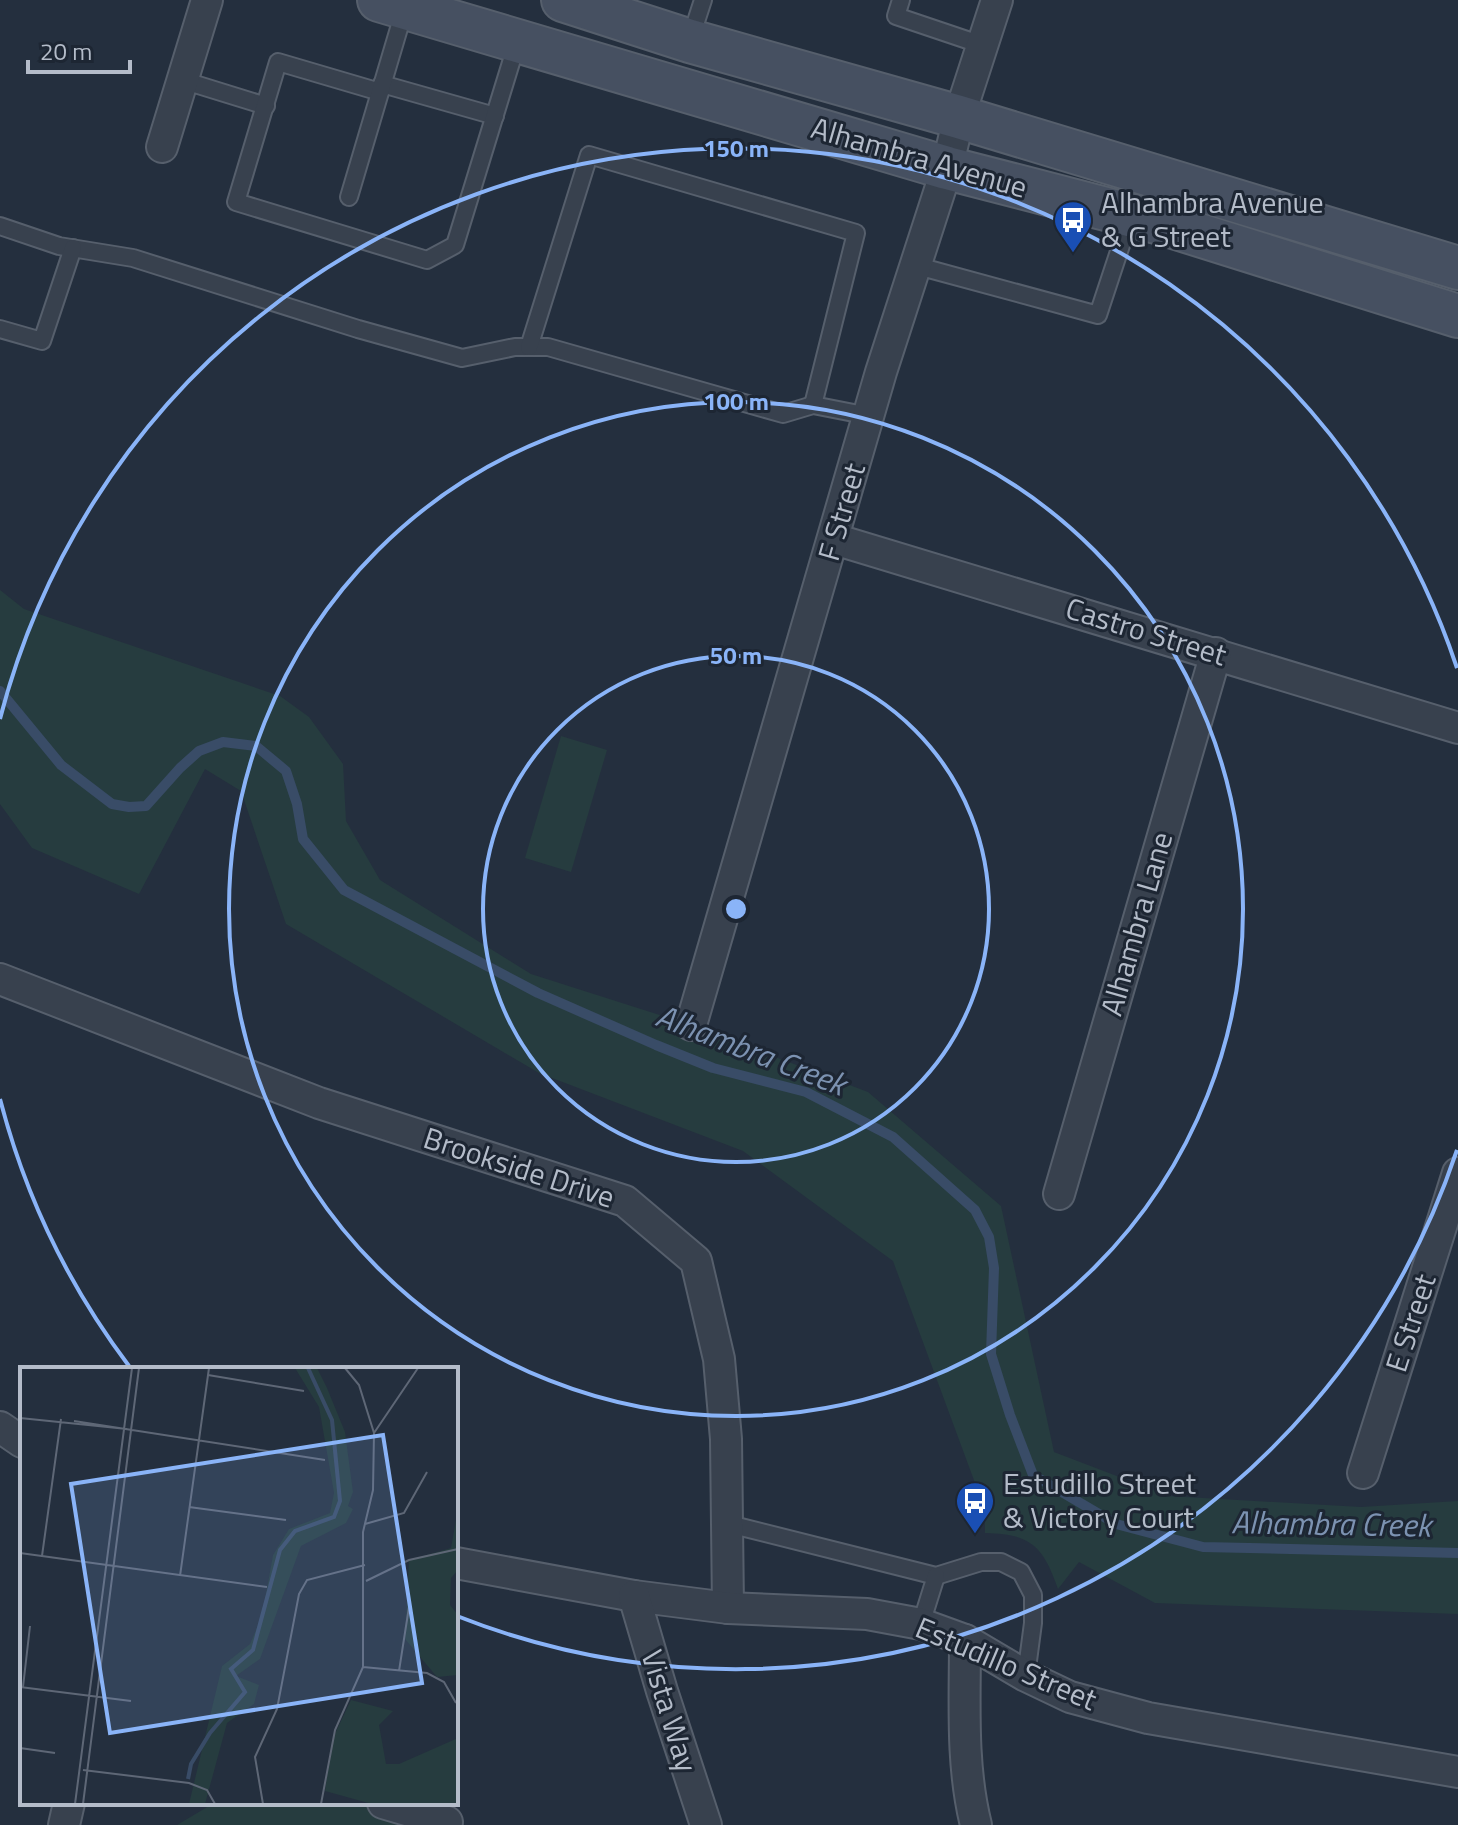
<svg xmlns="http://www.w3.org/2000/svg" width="1458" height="1825" viewBox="0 0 1458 1825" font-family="'Titillium Web',sans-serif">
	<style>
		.green { fill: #263c3f }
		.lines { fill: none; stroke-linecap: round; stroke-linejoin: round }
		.stream { stroke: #394c67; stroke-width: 10 }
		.lane-casing { stroke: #565f6c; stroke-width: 20 }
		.street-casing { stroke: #565f6c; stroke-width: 34 }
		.secondary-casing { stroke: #565f6c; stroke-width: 46 }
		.lane { stroke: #38414e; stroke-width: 16 }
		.street { stroke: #38414e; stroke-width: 30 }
		.secondary { stroke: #465061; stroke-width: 42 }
		.ring { fill: none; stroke: #8ab4f8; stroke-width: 4 }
		.labels { text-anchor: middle; stroke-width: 6; stroke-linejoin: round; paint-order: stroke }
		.street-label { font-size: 30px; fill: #b4bcc9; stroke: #1d2633 }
		.poi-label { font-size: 30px; fill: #b4bcc9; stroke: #1d2633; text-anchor: start }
		.water-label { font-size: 32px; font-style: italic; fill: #7c92b1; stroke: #1d2633 }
		.inset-river { fill: none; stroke: #394c67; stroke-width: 4 }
		.inset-road { fill: none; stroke: #5e6776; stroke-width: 2 }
		.view { fill: #8ab4f8; fill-opacity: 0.15; stroke: #8ab4f8; stroke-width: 4 }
		.inset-edge { fill: none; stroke: #b4bcc9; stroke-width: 4 }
		.centre { fill: #8ab4f8; stroke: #1d2633; stroke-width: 4 }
		.ring-label { font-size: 24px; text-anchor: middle; font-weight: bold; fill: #8ab4f8; stroke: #1d2633; stroke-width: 6; stroke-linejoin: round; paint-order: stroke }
	</style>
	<rect width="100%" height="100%" fill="#242f3e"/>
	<g class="green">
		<path d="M0,590L24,609L280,696L309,717L343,764L346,821L380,880L531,974L691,1025L868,1092L1001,1206L1054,1452L1169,1496L1361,1507L1458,1501V1614L1155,1603L1079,1562L1058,1589C1043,1546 1031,1534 985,1533V1510L893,1261L743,1151L539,1073L286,924L241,791L205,769L139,894L32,848L0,804Z"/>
		<path d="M561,736L607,750L571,872L525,858Z"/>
		<path d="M214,1803H383L447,1822L465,1825H177Z"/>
	</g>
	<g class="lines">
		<path class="stream" d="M0,691L61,765L112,804L129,807L146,806L180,768L199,751L223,742L256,746L286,771L297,804L303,839L344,890L538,993L656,1045L713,1068L806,1092L893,1137L975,1210L989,1237L994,1268L991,1354L1010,1415L1033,1475L1116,1524L1203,1547L1458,1553"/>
		<defs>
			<g id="lane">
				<path d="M901,0L896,16L982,45"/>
				<path d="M690,40L703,0"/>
				<path d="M182,80L266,106"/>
				<path d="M382,84L495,116"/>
				<path d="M380,92L278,62L236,202L427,260L455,245L517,43"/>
				<path d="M349,197L405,8"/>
				<path d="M0,226L59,246L133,258L358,329L462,358L515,347H548L783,414L813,405L869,416"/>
				<path d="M914,265L1098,315L1130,218"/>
				<path d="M0,329L42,341L73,248"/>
				<path d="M529,347L589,155L856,233L813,405"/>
				<path d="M729,1524L936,1576L981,1562H1001L1021,1572L1033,1595V1623L1026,1676"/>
				<path d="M921,1624L936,1576"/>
			</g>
			<g id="street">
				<path d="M162,147L207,0"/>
				<path d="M834,539L1458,728"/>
				<path d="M0,979L319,1103L625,1201L696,1261L719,1359L726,1439L728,1608"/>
				<path d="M691,1025L881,372L947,168L959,117L997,0"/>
				<path d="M1059,1194L1216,653"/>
				<path d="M0,1427L22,1442"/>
				<path d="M1363,1473L1458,1173"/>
				<path d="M456,1563L634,1596L728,1608L867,1614L921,1624L965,1640L1026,1676L1070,1697L1148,1718L1458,1772"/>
				<path d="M634,1596L662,1691L706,1825"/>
				<path d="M965,1640C965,1701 961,1765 976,1825"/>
				<path d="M383,1803L447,1822"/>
				<path d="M64,1825L69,1803"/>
			</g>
			<g id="secondary">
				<path d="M379,0L947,168L1164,224L1458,316"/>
				<path d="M563,0L690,41L959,117L1458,268"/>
			</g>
		</defs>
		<use href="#lane" class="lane-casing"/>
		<use href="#street" class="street-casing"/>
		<use href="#secondary" class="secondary-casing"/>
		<use href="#lane" class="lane"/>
		<use href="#street" class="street"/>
		<use href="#secondary" class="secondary"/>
	</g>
	<g class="ring">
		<circle cx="736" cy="909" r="253"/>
		<circle cx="736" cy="909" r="507"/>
		<path d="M1457 1150A760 760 0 0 1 457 1616M129 1366A760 760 0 0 1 0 1099M0 719A760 760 0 0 1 1457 668"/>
	</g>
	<defs>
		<symbol id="bus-pin" viewBox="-11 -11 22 30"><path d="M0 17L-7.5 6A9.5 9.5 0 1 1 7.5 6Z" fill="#1a4fb4" stroke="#1d2633"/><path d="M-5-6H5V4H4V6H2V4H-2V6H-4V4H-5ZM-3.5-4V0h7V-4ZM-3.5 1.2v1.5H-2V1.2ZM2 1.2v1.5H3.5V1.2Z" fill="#fff"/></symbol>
	</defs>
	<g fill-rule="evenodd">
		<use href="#bus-pin" x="1051" y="198" width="44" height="60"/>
		<use href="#bus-pin" x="953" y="1479" width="44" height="60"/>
	</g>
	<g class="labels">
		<g class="street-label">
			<text transform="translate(919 158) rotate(16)" y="10">Alhambra Avenue</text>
			<text transform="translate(842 512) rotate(-74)" y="10">F Street</text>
			<text transform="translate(1146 632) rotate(17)" y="10">Castro Street</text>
			<text transform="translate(1137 924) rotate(-74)" y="10">Alhambra Lane</text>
			<text transform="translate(519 1168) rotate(18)" y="10">Brookside Drive</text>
			<text transform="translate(1411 1323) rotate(-72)" y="10">E Street</text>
			<text transform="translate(1006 1664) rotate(23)" y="10">Estudillo Street</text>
			<text transform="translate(669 1711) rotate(73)" y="10">Vista Way</text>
		</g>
		<g class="poi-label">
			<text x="1101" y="213">Alhambra Avenue<tspan x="1101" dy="34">&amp; G Street</tspan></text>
			<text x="1003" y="1494">Estudillo Street<tspan x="1003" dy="34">&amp; Victory Court</tspan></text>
		</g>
		<g class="water-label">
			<text transform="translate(751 1050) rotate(21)" y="11">Alhambra Creek</text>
			<text transform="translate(1331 1524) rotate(1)" y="11">Alhambra Creek</text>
		</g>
	</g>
	<g transform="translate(20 1367)">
		<rect width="438" height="438" fill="#242f3e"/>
		<path d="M275,1H297L307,21L325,65L333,125L328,139L333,142L326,156L281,179L240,292L216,309L239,318L234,337L207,356L185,437H169L202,299L230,277L242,249L253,188L269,162L310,146L314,126L299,40ZM438,142V203L431,211L430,238L438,248V308L417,310L385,272L389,193L431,181ZM331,333L373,344L359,358L366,397H379L438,371V437H352L305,424L312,373Z" fill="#263c3f"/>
		<path class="inset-river" d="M168,412L171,397L190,366L225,325L211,302L233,283L260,183L275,164L314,150L320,134L312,53L288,1"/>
		<path class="inset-road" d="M188,8L284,24M0,51L107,62M54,54L305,93M354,66L398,1M169,140L266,153M345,157L384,146L407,105M0,186L247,220M22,189L41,52M160,209L189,1M346,214L389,193L438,182M343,300L407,306L424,315L436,336M379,304L389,240M0,320L111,334M3,320L10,259M0,381L35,386M63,403L169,416L187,423L195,437M55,437L112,1M63,437L119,1M243,437L235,390L257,342L279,227L287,213L345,198M301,437L315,363L343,300V165L353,123L354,66L339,18L325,1"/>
		<path class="view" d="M363,68L402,316L90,366L51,117Z"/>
		<rect width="438" height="438" class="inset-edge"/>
	</g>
	<circle cx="736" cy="909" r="12" class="centre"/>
	<g class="ring-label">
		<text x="736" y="157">150 m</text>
		<text x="736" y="410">100 m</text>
		<text x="736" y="664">50 m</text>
	</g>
	<path d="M28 60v12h102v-12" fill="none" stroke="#b4bcc9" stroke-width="4"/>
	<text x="40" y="60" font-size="24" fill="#b4bcc9" stroke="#1d2633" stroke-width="6" paint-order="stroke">20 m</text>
</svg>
